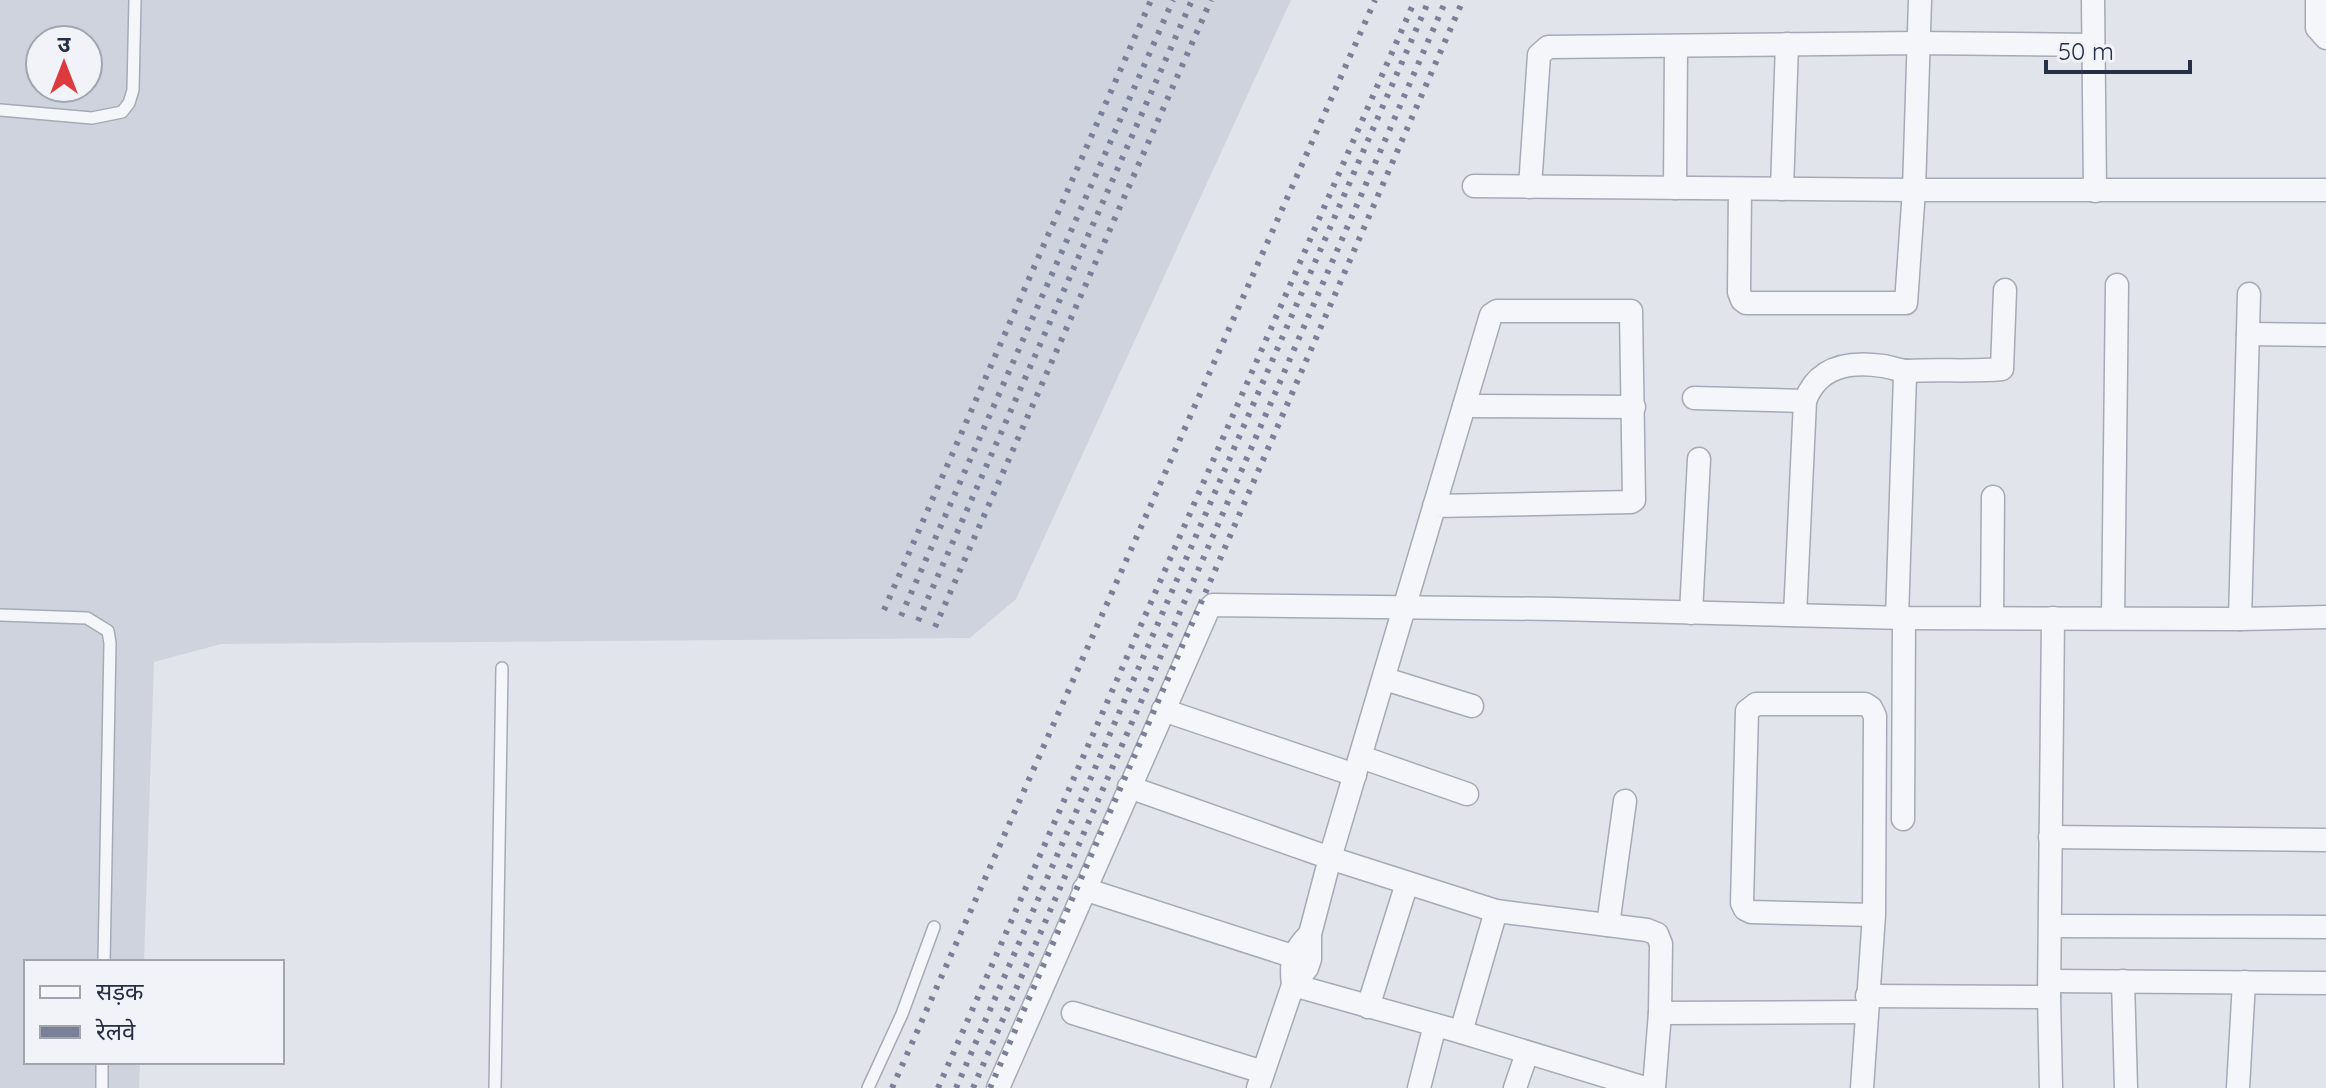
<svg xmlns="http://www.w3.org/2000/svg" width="2326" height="1088" viewBox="0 0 2326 1088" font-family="Quicksand,'Noto Sans Devanagari',sans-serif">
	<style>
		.built { fill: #cfd3de; fill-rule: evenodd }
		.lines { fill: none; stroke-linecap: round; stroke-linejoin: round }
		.lane-casing { stroke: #a5aab6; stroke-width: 14 }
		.street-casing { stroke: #a5aab6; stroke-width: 25 }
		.lane { stroke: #f5f6f9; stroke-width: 11 }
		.street { stroke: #f5f6f9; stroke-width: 22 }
		.rail { stroke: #798097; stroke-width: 6; stroke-dasharray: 4 8; stroke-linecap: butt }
	</style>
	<rect width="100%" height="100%" fill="#e1e4eb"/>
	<path class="built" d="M0,0H1291L1016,599L970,638L221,644L154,662L144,962H26V1062H140L139,1088H0ZM40,40H88V88H40Z"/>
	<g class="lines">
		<defs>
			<g id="lane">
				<path d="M0,110L92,118L122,112L129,103L133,90L135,0"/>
				<path d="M0,615L87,618L108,631L110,643L104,962"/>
				<path d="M102,1088V1062"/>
				<path d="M495,1088L502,668"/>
				<path d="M868,1088L902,1014L934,927"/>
			</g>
			<g id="street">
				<path d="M2093,0L2095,191"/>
				<path d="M2317,0V28L2326,38"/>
				<path d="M1474,186L1914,190H2326"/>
				<path d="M1530,187L1539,55L1548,47L1919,43L2093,45"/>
				<path d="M1675,188L1676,46"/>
				<path d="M1740,189L1739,292L1742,300L1746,303H1906L1914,190L1920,0"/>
				<path d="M1782,189L1787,44"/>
				<path d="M2248,334L2326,335"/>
				<path d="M1694,398L1805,401"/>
				<path d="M1464,406L1634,407"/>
				<path d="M1691,613L1699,459"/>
				<path d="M1795,615L1805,401C1818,366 1849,361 1883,366C1891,367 1900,371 1908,371C1939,369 1972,372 2002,369L2005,290"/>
				<path d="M1897,618L1905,375L1907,371"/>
				<path d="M1992,618L1993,497"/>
				<path d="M2113,618L2117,285"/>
				<path d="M2240,619L2249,294"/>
				<path d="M1385,679L1472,706"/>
				<path d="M1163,710L1355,775"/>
				<path d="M1361,757L1467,794"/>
				<path d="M1129,787L1330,858L1496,911L1647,930L1657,934L1661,944L1660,1013L1654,1088"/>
				<path d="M1903,819L1904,618"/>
				<path d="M2050,837L2326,840"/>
				<path d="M1084,889L1292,956"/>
				<path d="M1608,925L1625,801"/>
				<path d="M2051,926L2326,927"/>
				<path d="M1310,934C1293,951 1290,961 1293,985L1461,1032L1645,1088"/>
				<path d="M2050,981L2326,983"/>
				<path d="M2123,981L2126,1088"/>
				<path d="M1867,996L2049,997"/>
				<path d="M1368,1007L1407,883"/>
				<path d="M1073,1013L1263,1072"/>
				<path d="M1660,1013L1866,1012"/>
				<path d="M1461,1032L1496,911"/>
				<path d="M998,1088L1208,610L1213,605L1557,609L1904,618L2240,619L2326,617"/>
				<path d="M1258,1088L1293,985L1307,968L1310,959V934L1330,858L1491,315L1497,311H1631L1634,500L1631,502L1434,506"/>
				<path d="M1419,1088L1435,1025"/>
				<path d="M1515,1088L1527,1053"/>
				<path d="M1862,1088L1874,915L1875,716L1871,708L1865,704H1756L1747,711L1742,903L1745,909L1751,912L1874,915"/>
				<path d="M2051,1088L2049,997L2053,618"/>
				<path d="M2238,1088L2244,982"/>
			</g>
		</defs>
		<use href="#lane" class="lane-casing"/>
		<use href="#street" class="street-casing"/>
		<use href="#lane" class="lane"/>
		<use href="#street" class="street"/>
		<g class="rail">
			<path d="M884,610L1151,0"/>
			<path d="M901,616L1173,0"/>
			<path d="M918,621L1192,0"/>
			<path d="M935,627L1211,0"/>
			<path d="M892,1088L1375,0"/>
			<path d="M938,1088L1415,0"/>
			<path d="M956,1088L1429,0"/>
			<path d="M973,1088L1446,0"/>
			<path d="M990,1088L1463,0"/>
		</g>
	</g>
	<rect x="24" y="960" width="260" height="104" fill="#f1f3f8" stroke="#a0a5b0" stroke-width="2"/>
	<rect x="40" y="986" width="40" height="12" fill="#f5f6f9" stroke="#a0a5b0" stroke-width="2"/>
	<text x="96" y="1000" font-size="24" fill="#272f45">सड़क</text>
	<rect x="40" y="1026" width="40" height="12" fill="#798097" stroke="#a0a5b0" stroke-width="2"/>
	<text x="96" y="1040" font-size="24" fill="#272f45">रेलवे</text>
	<g transform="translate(64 64)"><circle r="38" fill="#f1f3f8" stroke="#a0a5b0" stroke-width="2"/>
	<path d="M0-6L14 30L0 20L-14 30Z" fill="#dd3a3e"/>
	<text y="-12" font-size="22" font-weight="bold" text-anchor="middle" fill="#272f45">उ</text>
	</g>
	<path d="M2046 60v12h144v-12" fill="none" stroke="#272f45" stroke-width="4"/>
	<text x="2058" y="60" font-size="24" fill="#272f45" stroke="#f1f3f8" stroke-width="6" paint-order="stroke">50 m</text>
</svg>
